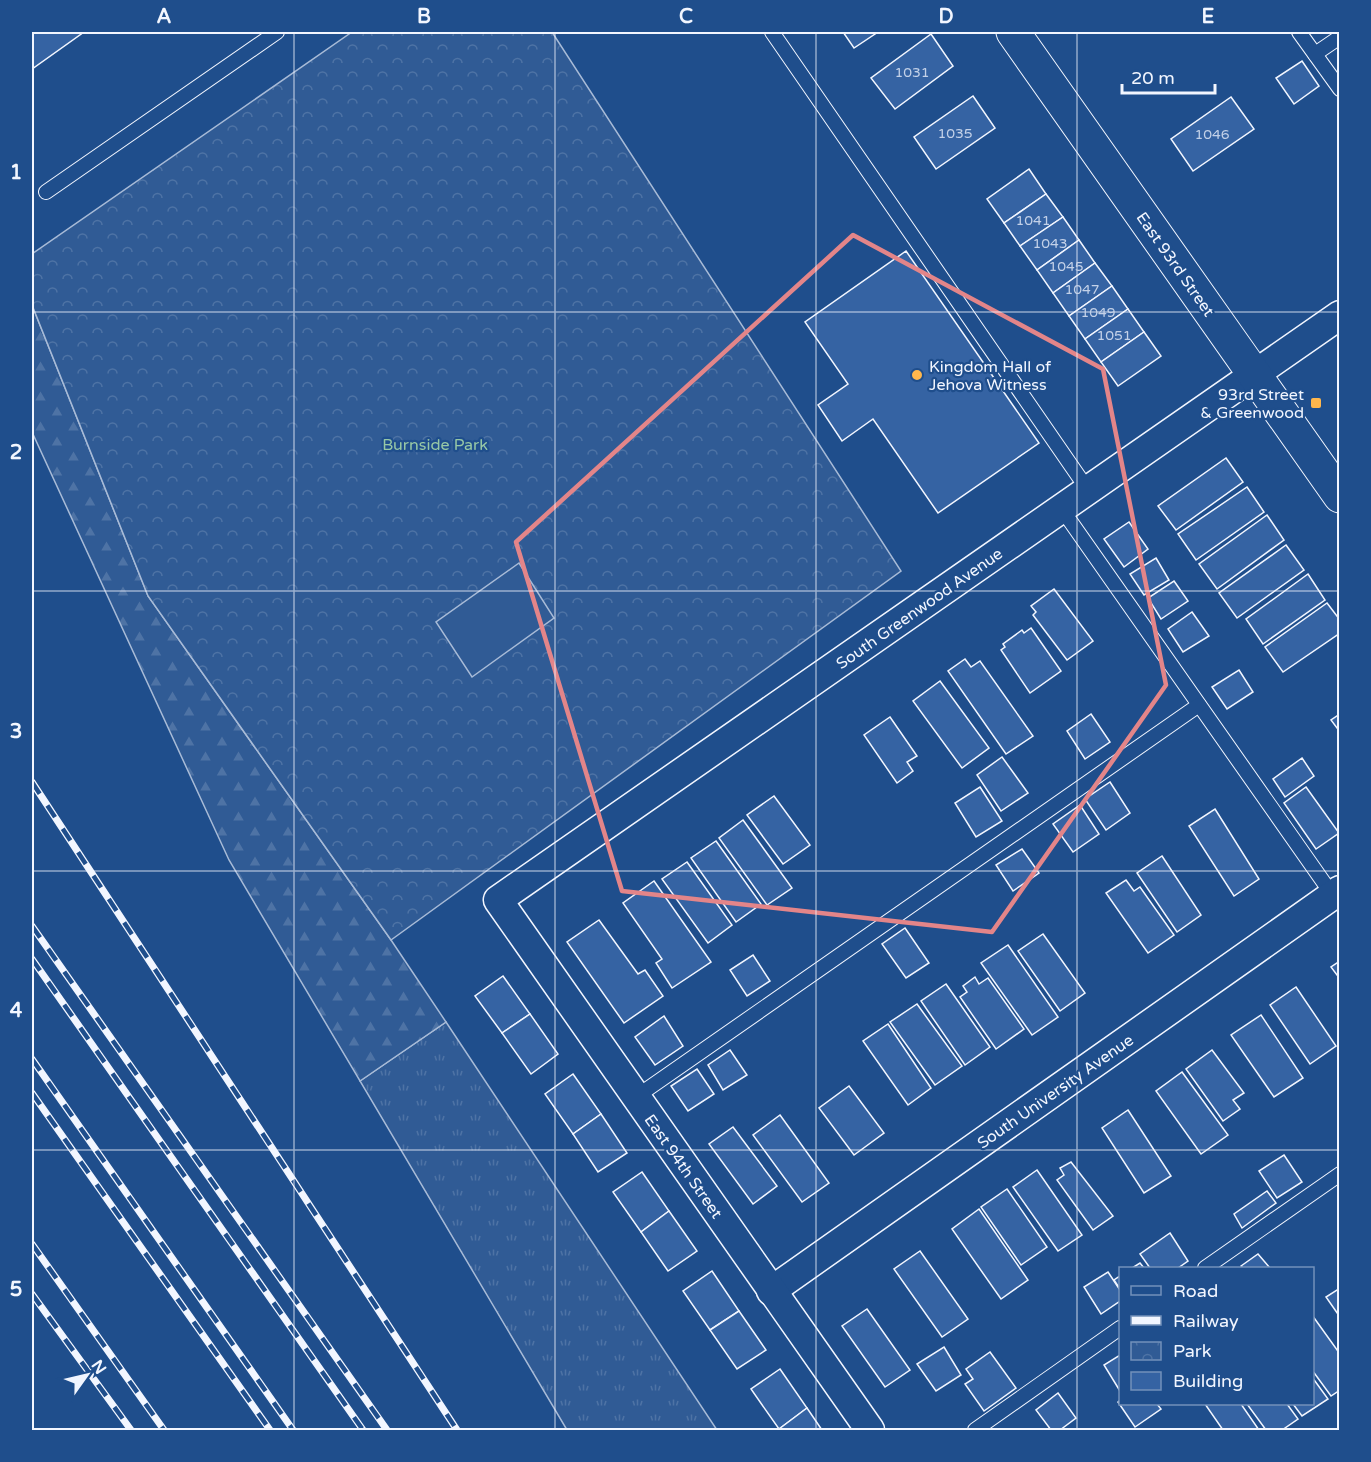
<svg xmlns="http://www.w3.org/2000/svg" width="1371" height="1462" viewBox="0 0 1371 1462" font-family="'Varela Round',sans-serif">
	<style>
		.grass { fill: url(#grass-tufts); stroke: #a8bbd7; stroke-width: 1.5 }
		.forest { fill: url(#forest-firs); stroke: #a8bbd7; stroke-width: 1.5 }
		.park { fill: url(#park-crowns); stroke: #a8bbd7; stroke-width: 1.5 }
		.garden { fill: #305b95; stroke: #a8bbd7; stroke-width: 1.5 }
		.building { fill: #3563a3; stroke: #f2f6ff; stroke-width: 1.5 }
		.lines { fill: none; stroke-linecap: round; stroke-linejoin: round }
		.lane-casing { stroke: #f2f6ff; stroke-width: 16 }
		.street-casing { stroke: #f2f6ff; stroke-width: 31 }
		.secondary-casing { stroke: #f2f6ff; stroke-width: 35 }
		.lane { stroke: #1f4e8c; stroke-width: 14 }
		.street { stroke: #1f4e8c; stroke-width: 28 }
		.secondary { stroke: #1f4e8c; stroke-width: 33 }
		.rail-casing { stroke: #f2f6ff; stroke-width: 7 }
		.rail { stroke: #1f4e8c; stroke-width: 4.5; stroke-dasharray: 14; stroke-linecap: butt }
		.marked { fill: none; stroke: #e38589; stroke-width: 4.5; stroke-linejoin: round }
		.grid { fill: none; stroke: #f2f6ff; stroke-width: 1.5; stroke-opacity: 0.55 }
		.poi-dot { fill: #ffb74d; stroke: #1f4e8c; stroke-width: 2 }
		.labels { text-anchor: middle; stroke-width: 4.5; stroke-linejoin: round; paint-order: stroke }
		.number-label { font-size: 14px; fill: #c3d1e8 }
		.street-label { font-size: 16px; fill: #f2f6ff; stroke: #1f4e8c }
		.poi-label { font-size: 16px; fill: #f2f6ff; stroke: #1f4e8c; text-anchor: start }
		.park-label { font-size: 16px; fill: #97c8a6; stroke: #1f4e8c }
		.neatline { fill: none; stroke: #f2f6ff; stroke-width: 2 }
		.grid-label { font-size: 20px; text-anchor: middle; font-weight: bold; fill: #f2f6ff }
	</style>
	<defs>
		<pattern id="grass-tufts" width="24" height="20" patternUnits="userSpaceOnUse" patternTransform="scale(1.5)"><rect width="24" height="20" fill="#305b95"/><path d="M3 7l-1-3M5 7V3M7 7l1-3M15 17l-1-3M17 17v-4M19 17l1-3" fill="none" stroke="#4e73a5"/></pattern>
		<pattern id="forest-firs" width="22" height="20" patternUnits="userSpaceOnUse" patternTransform="scale(1.5)"><rect width="22" height="20" fill="#305b95"/><path d="M5 1l3.5 6h-7zM16 11l3.5 6h-7z" fill="#4e73a5"/></pattern>
		<pattern id="park-crowns" width="20" height="18" patternUnits="userSpaceOnUse" patternTransform="scale(1.5)"><rect width="20" height="18" fill="#305b95"/><path d="M2 6a3 3 0 1 1 6 0M12 15a3 3 0 1 1 6 0" fill="none" stroke="#4e73a5"/></pattern>
	</defs>
	<rect width="100%" height="100%" fill="#1f4e8c"/>
	<path class="grass" d="M446,1022L717,1430H567L360,1081Z"/>
	<path class="forest" d="M32,305L148,596L391,940L446,1022L360,1081L229,860L32,432Z"/>
	<path class="park" d="M352,32H552L901,571L391,940L148,596L32,305V254Z"/>
	<path class="garden" d="M519,563L554,618L472,677L436,622Z"/>
	<g class="building">
		<path d="M32,32H84L32,69Z"/>
		<path d="M843,32H878L854,48Z"/>
		<path d="M931,34L953,66L895,109L871,78Z"/>
		<path d="M1302,61L1319,86L1294,104L1276,78Z"/>
		<path d="M973,96L995,128L936,169L914,137Z"/>
		<path d="M1231,97L1254,129L1193,171L1171,139Z"/>
		<path d="M1029,169L1046,194L1004,223L987,199Z"/>
		<path d="M1046,194L1063,217L1020,246L1004,223Z"/>
		<path d="M1063,217L1079,240L1037,270L1020,246Z"/>
		<path d="M1079,240L1095,263L1053,293L1037,270Z"/>
		<path d="M906,251L1039,443L938,513L873,419L842,441L818,405L848,384L805,322Z"/>
		<path d="M1095,263L1112,286L1069,316L1053,293Z"/>
		<path d="M1112,286L1128,309L1085,339L1069,316Z"/>
		<path d="M1128,309L1144,332L1101,362L1085,339Z"/>
		<path d="M1144,332L1161,356L1118,386L1101,362Z"/>
		<path d="M1226,458L1243,482L1176,530L1158,506Z"/>
		<path d="M1247,487L1264,512L1196,560L1178,534Z"/>
		<path d="M1267,515L1284,540L1217,589L1199,564Z"/>
		<path d="M1129,522L1148,549L1124,567L1104,539Z"/>
		<path d="M1286,545L1304,570L1237,618L1219,593Z"/>
		<path d="M1156,558L1169,580L1144,595L1130,574Z"/>
		<path d="M1308,574L1325,600L1263,644L1246,619Z"/>
		<path d="M1174,581L1188,601L1161,619L1148,598Z"/>
		<path d="M1054,589L1093,641L1067,660L1033,615L1036,612L1031,606Z"/>
		<path d="M1327,603L1340,620V633L1283,672L1265,647Z"/>
		<path d="M1192,612L1209,636L1183,652L1168,629Z"/>
		<path d="M1031,628L1061,671L1030,693L1001,650L1005,647L1003,644L1022,630L1024,633Z"/>
		<path d="M965,659L971,667L980,661L1033,736L1006,754L948,671Z"/>
		<path d="M1239,670L1253,692L1227,709L1212,687Z"/>
		<path d="M940,681L989,748L962,768L913,701Z"/>
		<path d="M1091,714L1110,742L1085,759L1067,731Z"/>
		<path d="M1340,714V732L1331,720Z"/>
		<path d="M890,717L917,756L907,762L913,771L897,783L864,735Z"/>
		<path d="M1002,757L1028,793L1001,811L977,775Z"/>
		<path d="M1302,758L1314,776L1285,797L1273,779Z"/>
		<path d="M1110,782L1130,813L1106,830L1085,799Z"/>
		<path d="M980,787L1002,821L976,837L955,803Z"/>
		<path d="M1306,787L1339,833L1316,849L1284,803Z"/>
		<path d="M774,796L810,845L783,864L747,815Z"/>
		<path d="M1080,805L1099,834L1073,852L1053,824Z"/>
		<path d="M1215,809L1259,879L1234,896L1189,826Z"/>
		<path d="M743,820L792,888L767,905L719,838Z"/>
		<path d="M716,841L761,904L736,922L691,858Z"/>
		<path d="M1022,849L1039,873L1013,891L996,865Z"/>
		<path d="M1162,856L1201,915L1177,932L1137,873Z"/>
		<path d="M687,862L732,925L708,943L662,879Z"/>
		<path d="M1126,880L1134,891L1140,887L1174,935L1148,953L1106,893Z"/>
		<path d="M654,881L711,962L672,988L656,963L662,959L623,903Z"/>
		<path d="M599,920L638,974L645,970L663,996L624,1023L567,942Z"/>
		<path d="M905,928L929,963L906,978L882,944Z"/>
		<path d="M1043,934L1085,993L1060,1011L1018,951Z"/>
		<path d="M1008,945L1058,1017L1032,1035L981,963Z"/>
		<path d="M753,955L770,981L747,996L730,970Z"/>
		<path d="M1340,961V979L1331,967Z"/>
		<path d="M503,976L530,1014L502,1033L475,996Z"/>
		<path d="M975,977L979,984L988,978L1024,1029L996,1049L960,997L967,992L963,986Z"/>
		<path d="M946,984L990,1047L965,1065L921,1001Z"/>
		<path d="M1296,987L1336,1046L1310,1064L1270,1005Z"/>
		<path d="M917,1004L962,1066L935,1085L890,1022Z"/>
		<path d="M530,1014L558,1054L531,1074L502,1033Z"/>
		<path d="M1261,1015L1303,1078L1274,1097L1231,1035Z"/>
		<path d="M664,1016L683,1046L655,1065L635,1037Z"/>
		<path d="M888,1024L931,1088L908,1105L863,1041Z"/>
		<path d="M730,1050L747,1075L723,1090L708,1065Z"/>
		<path d="M1212,1050L1244,1093L1233,1100L1240,1109L1223,1121L1186,1069Z"/>
		<path d="M697,1069L714,1094L688,1111L671,1086Z"/>
		<path d="M1182,1072L1228,1135L1201,1154L1156,1091Z"/>
		<path d="M573,1074L601,1114L573,1134L545,1094Z"/>
		<path d="M849,1086L884,1133L854,1155L819,1108Z"/>
		<path d="M1128,1110L1171,1176L1144,1193L1102,1128Z"/>
		<path d="M601,1114L627,1153L598,1172L573,1134Z"/>
		<path d="M780,1115L829,1183L802,1202L753,1135Z"/>
		<path d="M733,1127L777,1186L753,1204L709,1144Z"/>
		<path d="M1284,1155L1302,1182L1277,1198L1259,1171Z"/>
		<path d="M1071,1162L1113,1216L1093,1230L1057,1180L1064,1175L1060,1168Z"/>
		<path d="M1037,1170L1082,1235L1058,1251L1013,1187Z"/>
		<path d="M642,1172L669,1211L641,1232L613,1192Z"/>
		<path d="M1007,1189L1047,1247L1021,1265L981,1207Z"/>
		<path d="M1267,1191L1276,1203L1242,1228L1234,1214Z"/>
		<path d="M979,1209L1028,1280L1001,1299L952,1229Z"/>
		<path d="M669,1211L697,1251L668,1271L641,1232Z"/>
		<path d="M1170,1233L1188,1261L1178,1268H1150L1140,1254Z"/>
		<path d="M920,1251L968,1319L942,1337L894,1269Z"/>
		<path d="M1258,1254L1270,1268H1243L1241,1266Z"/>
		<path d="M1140,1263L1144,1268H1132Z"/>
		<path d="M712,1271L739,1311L710,1330L683,1291Z"/>
		<path d="M1108,1272L1120,1290V1301L1101,1314L1084,1287Z"/>
		<path d="M1120,1276V1289L1114,1280Z"/>
		<path d="M1340,1288V1317L1326,1297Z"/>
		<path d="M867,1309L910,1370L885,1387L842,1326Z"/>
		<path d="M739,1311L766,1350L737,1369L710,1330Z"/>
		<path d="M1312,1315L1340,1354V1390L1331,1396L1312,1370Z"/>
		<path d="M944,1347L961,1375L936,1391L917,1364Z"/>
		<path d="M990,1352L1016,1388L984,1411L965,1384L973,1379L966,1369Z"/>
		<path d="M1120,1355V1391L1104,1365Z"/>
		<path d="M780,1369L807,1408L779,1429L751,1389Z"/>
		<path d="M1312,1377L1328,1399L1302,1416L1293,1404H1312Z"/>
		<path d="M1058,1393L1076,1418L1060,1430H1051L1036,1410Z"/>
		<path d="M1120,1400V1404H1157L1161,1409L1135,1427L1118,1402Z"/>
		<path d="M1205,1404H1241L1259,1430H1223Z"/>
		<path d="M1247,1404H1287L1298,1419L1282,1430H1266Z"/>
		<path d="M807,1408L822,1430H780L779,1429Z"/>
	</g>
	<g class="lines">
		<defs>
			<g id="lane">
				<path d="M772,32L1088,490"/>
				<path d="M1299,32L1340,89"/>
				<path d="M1315,54L1340,37"/>
				<path d="M46,192L277,32"/>
				<path d="M1061,508L1334,897"/>
				<path d="M636,1097L1199,705"/>
				<path d="M1205,1268L1340,1174"/>
				<path d="M975,1430L1120,1328"/>
			</g>
			<g id="street">
				<path d="M771,1291L1340,890"/>
				<path d="M870,1430L498,900L1340,315"/>
			</g>
			<path id="secondary" d="M1013,32L1340,496"/>
		</defs>
		<use href="#lane" class="lane-casing"/>
		<use href="#street" class="street-casing"/>
		<use href="#secondary" class="secondary-casing"/>
		<use href="#lane" class="lane"/>
		<use href="#street" class="street"/>
		<use href="#secondary" class="secondary"/>
		<defs>
			<g id="rail">
				<path d="M32,782L457,1430"/>
				<path d="M32,926L387,1430"/>
				<path d="M32,959L363,1430"/>
				<path d="M32,1059L293,1430"/>
				<path d="M32,1093L270,1430"/>
				<path d="M32,1244L164,1430"/>
				<path d="M32,1294L131,1430"/>
			</g>
		</defs>
		<use href="#rail" class="rail-casing"/>
		<use href="#rail" class="rail"/>
	</g>
	<path class="marked" d="M853,235L1103,369L1166,685L992,932L622,891L516,542Z"/>
	<path class="grid" d="M294,32V1430M555,32V1430M816,32V1430M1077,32V1430M32,312H1340M32,591H1340M32,871H1340M32,1150H1340"/>
	<g class="poi-dot">
		<circle cx="917" cy="375" r="6"/>
		<rect x="1310" y="397" width="12" height="12" rx="3"/>
	</g>
	<g class="labels">
		<g class="number-label">
			<text x="912" y="77">1031</text>
			<text x="955" y="138">1035</text>
			<text x="1212" y="139">1046</text>
			<text x="1033" y="225">1041</text>
			<text x="1050" y="248">1043</text>
			<text x="1066" y="271">1045</text>
			<text x="1082" y="294">1047</text>
			<text x="1098" y="317">1049</text>
			<text x="1114" y="340">1051</text>
		</g>
		<g class="street-label">
			<text transform="translate(1176 264) rotate(55)" y="6">East 93rd Street</text>
			<text transform="translate(919 608) rotate(-35)" y="6">South Greenwood Avenue</text>
			<text transform="translate(1055 1091) rotate(-35)" y="6">South University Avenue</text>
			<text transform="translate(684 1166) rotate(55)" y="6">East 94th Street</text>
		</g>
		<g class="poi-label">
			<text x="929" y="372">Kingdom Hall of<tspan x="929" dy="18">Jehova Witness</tspan></text>
			<text x="1304" y="400" text-anchor="end">93rd Street<tspan x="1304" dy="18">&amp; Greenwood</tspan></text>
		</g>
		<g class="park-label">
			<text x="435" y="450">Burnside Park</text>
		</g>
	</g>
	<rect width="1371" height="1462" fill="none" stroke="#1f4e8c" stroke-width="66"/>
	<rect x="1119" y="1267" width="195" height="138" fill="#1f4e8c" stroke="#7391ba" stroke-width="1.5"/>
	<rect x="1131" y="1286" width="30" height="9" fill="#1f4e8c" stroke="#7391ba" stroke-width="1.5"/>
	<text x="1173" y="1297" font-size="18" fill="#f2f6ff">Road</text>
	<rect x="1131" y="1316" width="30" height="9" fill="#f2f6ff" stroke="#7391ba" stroke-width="1.5"/>
	<text x="1173" y="1327" font-size="18" fill="#f2f6ff">Railway</text>
	<rect x="1131" y="1342" width="30" height="18" fill="url(#park-crowns)" stroke="#7391ba" stroke-width="1.5"/>
	<text x="1173" y="1357" font-size="18" fill="#f2f6ff">Park</text>
	<rect x="1131" y="1372" width="30" height="18" fill="#3563a3" stroke="#7391ba" stroke-width="1.5"/>
	<text x="1173" y="1387" font-size="18" fill="#f2f6ff">Building</text>
	<g transform="translate(87 1375) rotate(56)" stroke="#1f4e8c" stroke-width="4.5" paint-order="stroke">
	<path d="M0-4.5L10 22L0 15L-10 22Z" fill="#f2f6ff"/>
	<text y="-9" font-size="16" font-weight="bold" text-anchor="middle" fill="#f2f6ff">N</text>
	</g>
	<path d="M1122 84v9h93v-9" fill="none" stroke="#f2f6ff" stroke-width="3"/>
	<text x="1131" y="84" font-size="18" fill="#f2f6ff" stroke="#1f4e8c" stroke-width="4.5" paint-order="stroke">20 m</text>
	<rect x="33" y="33" width="1305" height="1396" class="neatline"/>
	<g class="grid-label">
		<text x="164" y="23">A</text>
		<text x="424" y="23">B</text>
		<text x="686" y="23">C</text>
		<text x="946" y="23">D</text>
		<text x="1208" y="23">E</text>
		<text x="16" y="179">1</text>
		<text x="16" y="459">2</text>
		<text x="16" y="738">3</text>
		<text x="16" y="1017">4</text>
		<text x="16" y="1296">5</text>
	</g>
</svg>
